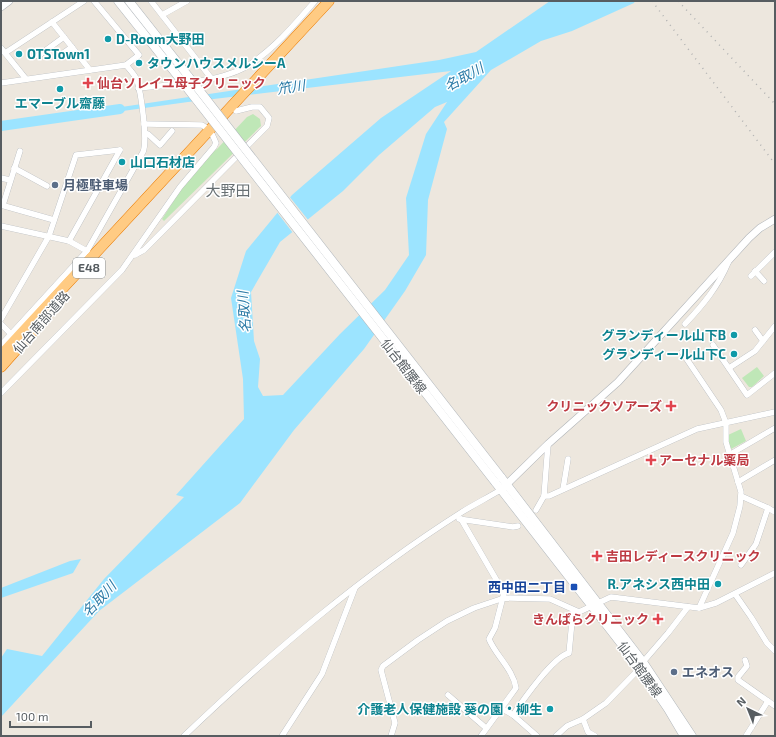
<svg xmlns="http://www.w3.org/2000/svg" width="776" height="737" viewBox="0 0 776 737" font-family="'Exo 2','Noto Sans JP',sans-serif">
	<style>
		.green { fill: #bfe7b7 }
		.water { fill: #9ce4ff; fill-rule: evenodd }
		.pier { fill: #ede7de }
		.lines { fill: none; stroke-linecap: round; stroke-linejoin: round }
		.river { stroke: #9ce4ff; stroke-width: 10 }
		.minor-casing { stroke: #b0b4b8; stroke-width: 6 }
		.tertiary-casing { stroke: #b0b4b8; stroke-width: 8 }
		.secondary-casing { stroke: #b0b6bb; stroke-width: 9 }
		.motorway-casing { stroke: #eb7b00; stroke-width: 11 }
		.minor { stroke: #fff; stroke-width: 5.5 }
		.tertiary { stroke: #fff; stroke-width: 7 }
		.secondary { stroke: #fff; stroke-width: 8 }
		.motorway { stroke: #ffcb83; stroke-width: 10 }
		.rail { stroke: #b1b2b2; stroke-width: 1.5; stroke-dasharray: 1 5; stroke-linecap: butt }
		.secondary-bridge-casing { stroke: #b0b6bb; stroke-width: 9; stroke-linecap: butt }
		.secondary-bridge { stroke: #fff; stroke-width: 8 }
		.culture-dot { fill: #0f9aa8; stroke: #fff; stroke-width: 1.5 }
		.health-dot { fill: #e0444e; stroke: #fff; stroke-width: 1.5 }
		.service-dot { fill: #5c6f8a; stroke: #fff; stroke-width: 1.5 }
		.transit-dot { fill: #1a4fb4; stroke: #fff; stroke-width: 1.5 }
		.labels { text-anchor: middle; stroke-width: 3; stroke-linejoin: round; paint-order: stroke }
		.shield { fill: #fff; stroke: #898e90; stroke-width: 1 }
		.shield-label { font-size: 12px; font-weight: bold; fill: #575d61 }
		.culture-label { font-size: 13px; font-weight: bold; fill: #0d838f; stroke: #fff; text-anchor: start }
		.health-label { font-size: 13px; font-weight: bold; fill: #be3a42; stroke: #fff; text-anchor: start }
		.service-label { font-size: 13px; font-weight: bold; fill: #4e5e75; stroke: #fff; text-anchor: start }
		.street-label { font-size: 13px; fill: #575d61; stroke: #fff }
		.transit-label { font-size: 13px; font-weight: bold; fill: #164399; stroke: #fff; text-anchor: end }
		.water-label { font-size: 14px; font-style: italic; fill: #2e7ca7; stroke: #fff }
		.quarter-label { font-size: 15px; fill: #687073; stroke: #fff }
	</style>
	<rect width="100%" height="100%" fill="#ede7de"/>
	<g class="green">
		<path d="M253,114L260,119L261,126L164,221L162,219L164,216L183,186L206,157L217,149L247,117Z"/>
		<path d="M757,367L764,376L752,387H749L742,378Z"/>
		<path d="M741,429L746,441L731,449L727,442L728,435Z"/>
	</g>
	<g class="water">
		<path d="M550,1H635L634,3L572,31L541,41L491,70L444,122L447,129L428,200L426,255L405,291L364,349L294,430L240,503L99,611L1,717V658L7,649L42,656L104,579L184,497L176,495L244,419L243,379L231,298L246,251L292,195L381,118L451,71L188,102L108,113V109L439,60L476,52ZM447,102L426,134L406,198L409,255L385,290L340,334L283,395L263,396L258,387L260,359L254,341L251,292L280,242L343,191L379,155L435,107Z"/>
		<path d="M81,559L73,573L1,598V588L70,561Z"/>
	</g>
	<path class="pier" d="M289,196L309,221L293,233L276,211Z"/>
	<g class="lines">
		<path class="river" d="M1,126L120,109"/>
		<defs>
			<g id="minor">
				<path d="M151,1L211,78"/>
				<path d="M162,15L187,1"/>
				<path d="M52,22L90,70"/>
				<path d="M1,48L26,79"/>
				<path d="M5,53L84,1"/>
				<path d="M38,56L64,37"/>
				<path d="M59,56L72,47"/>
				<path d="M1,83L126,65L139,55L94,1"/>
				<path d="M138,88C169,85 223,82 249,65C275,48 295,24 315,1"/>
				<path d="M144,124L202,125L205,127"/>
				<path d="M145,133L148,134L160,145L172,131"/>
				<path d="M14,168L47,186"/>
				<path d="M1,178L10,180"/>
				<path d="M1,205L54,220"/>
				<path d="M3,205L20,151"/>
				<path d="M1,226L69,241L87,251"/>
				<path d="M69,241L120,150"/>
				<path d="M135,255L144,250L267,126L269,118L260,107H252L236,111"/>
				<path d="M755,271L764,281"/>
				<path d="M751,276L775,252"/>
				<path d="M1,319L49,236L76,155L120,150"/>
				<path d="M1,324L11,334"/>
				<path d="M685,324C702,306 718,287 728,263"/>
				<path d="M755,330L763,341"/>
				<path d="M1,345L87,251L143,152C148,141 141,93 137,80C135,75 130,70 126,65"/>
				<path d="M713,345L747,395L775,373"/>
				<path d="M682,352L721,410L726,423V442L741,492L740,506L733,533L699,608"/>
				<path d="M729,368L755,351L775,326"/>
				<path d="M1,393L122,270L180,187L214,147L216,143L212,134"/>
				<path d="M729,455L775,428"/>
				<path d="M738,482L775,460"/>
				<path d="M563,489L568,459"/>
				<path d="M544,496H549L697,429L775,412"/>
				<path d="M741,496L768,508"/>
				<path d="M536,510L544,496L548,444"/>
				<path d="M459,519L513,527L518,526"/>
				<path d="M461,519L504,593L495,628L489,639C496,656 513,669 516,688L481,736"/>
				<path d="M741,565L756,544L768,508L775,512"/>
				<path d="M735,594L751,617L767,643L775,651"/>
				<path d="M745,660L747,666L738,677V680L775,706"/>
				<path d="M643,662L668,633L688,607"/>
				<path d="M448,695L486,728"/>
				<path d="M501,708L513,715L537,736"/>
				<path d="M513,715C523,700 553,657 569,653L573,611"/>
				<path d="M583,719L606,703L640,668"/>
				<path d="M184,736C270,654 361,576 462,512C475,504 489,497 502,489"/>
				<path d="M282,736L322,674L355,588"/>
				<path d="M391,736L395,723L381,670L383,666L418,640L447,621L474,608L504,598L550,599L579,612L611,597L699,608L716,603L775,573"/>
				<path d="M556,736L567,726L583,719L588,732L595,736"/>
				<path d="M746,736L768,701"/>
			</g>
			<g id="tertiary">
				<path d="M1,7L9,1"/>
				<path d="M503,488L548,444L618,382L749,238L760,228L775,219"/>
			</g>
			<g id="secondary">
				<path d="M118,1L180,79"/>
				<path d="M129,1L189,77"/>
				<path d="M501,477L643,662L692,736"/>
				<path d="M495,482L640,668L668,709L684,736"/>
			</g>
			<g id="motorway">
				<path d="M1,355L329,1"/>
				<path d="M1,367L63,297"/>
			</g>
		</defs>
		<use href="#minor" class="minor-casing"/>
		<use href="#tertiary" class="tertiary-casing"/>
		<use href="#secondary" class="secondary-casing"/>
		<use href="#motorway" class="motorway-casing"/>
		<use href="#minor" class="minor"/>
		<use href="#tertiary" class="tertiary"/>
		<use href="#secondary" class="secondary"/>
		<use href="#motorway" class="motorway"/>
		<g class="rail">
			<path d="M652,1L775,164"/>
			<path d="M678,1L775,104"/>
		</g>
		<defs>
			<g id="secondary-bridge">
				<path d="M189,77L501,477"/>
				<path d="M180,79L495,482"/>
			</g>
		</defs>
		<use href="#secondary-bridge" class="secondary-bridge-casing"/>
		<use href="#secondary-bridge" class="secondary-bridge"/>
	</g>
	<g class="culture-dot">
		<circle cx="108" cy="39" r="4"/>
		<circle cx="19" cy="54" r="4"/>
		<circle cx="139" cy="63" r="4"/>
		<circle cx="60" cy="89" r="4"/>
		<circle cx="122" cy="162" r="4"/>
		<circle cx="734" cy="335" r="4"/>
		<circle cx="734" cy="354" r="4"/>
		<circle cx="718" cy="584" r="4"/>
		<circle cx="550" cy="709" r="4"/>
	</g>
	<g class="health-dot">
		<path d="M86 77h4v4h4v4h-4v4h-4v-4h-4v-4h4z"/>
		<path d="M669 400h4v4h4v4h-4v4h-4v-4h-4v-4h4z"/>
		<path d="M649 454h4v4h4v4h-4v4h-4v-4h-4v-4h4z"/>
		<path d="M595 550h4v4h4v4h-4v4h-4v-4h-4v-4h4z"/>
		<path d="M656 613h4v4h4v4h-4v4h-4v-4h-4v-4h4z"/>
	</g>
	<g class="service-dot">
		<circle cx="55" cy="185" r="4"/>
		<circle cx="674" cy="672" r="4"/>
	</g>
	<rect class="transit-dot" x="570" y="583" width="8" height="8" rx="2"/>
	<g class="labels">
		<rect class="shield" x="73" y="258" width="32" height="20" rx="3"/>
		<g class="shield-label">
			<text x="89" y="272">E48</text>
		</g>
		<g class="culture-label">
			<text x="116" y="44">D-Room大野田</text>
			<text x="27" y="59">OTSTown1</text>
			<text x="147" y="68">タウンハウスメルシーA</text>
			<text x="60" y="108" text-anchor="middle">エマーブル齋藤</text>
			<text x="130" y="167">山口石材店</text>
			<text x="726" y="340" text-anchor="end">グランディール山下B</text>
			<text x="726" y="359" text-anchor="end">グランディール山下C</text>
			<text x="710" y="589" text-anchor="end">R.アネシス西中田</text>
			<text x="542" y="714" text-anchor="end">介護老人保健施設 葵の園・柳生</text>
		</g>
		<g class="health-label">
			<text x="97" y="88">仙台ソレイユ母子クリニック</text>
			<text x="662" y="411" text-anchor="end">クリニックソアーズ</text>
			<text x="659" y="465">アーセナル薬局</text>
			<text x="606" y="561">吉田レディースクリニック</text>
			<text x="649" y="624" text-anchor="end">きんぱらクリニック</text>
		</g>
		<g class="service-label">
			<text x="63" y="190">月極駐車場</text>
			<text x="682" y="677">エネオス</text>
		</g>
		<g class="street-label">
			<text transform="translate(41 322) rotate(-49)" y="5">仙台南部道路</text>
			<text transform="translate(404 366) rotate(52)" y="5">仙台館腰線</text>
			<text transform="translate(640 669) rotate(54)" y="5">仙台館腰線</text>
		</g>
		<g class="transit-label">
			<text x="566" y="592">西中田二丁目</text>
		</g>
		<g class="water-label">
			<text transform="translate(464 77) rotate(-29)" y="5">名取川</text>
			<text transform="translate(291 87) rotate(-8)" y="5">笊川</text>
			<text transform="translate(244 312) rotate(-94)" y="5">名取川</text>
			<text transform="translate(99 599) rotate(-47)" y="5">名取川</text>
		</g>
		<g class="quarter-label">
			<text x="228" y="196">大野田</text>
		</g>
	</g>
	<rect width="776" height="737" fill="none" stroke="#575d61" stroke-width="4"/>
	<g transform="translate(748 709) rotate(317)" stroke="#ffffff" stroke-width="3" paint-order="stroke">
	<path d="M0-3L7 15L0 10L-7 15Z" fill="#575d61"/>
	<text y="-6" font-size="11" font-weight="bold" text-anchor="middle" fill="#575d61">N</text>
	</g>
	<path d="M10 721v6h81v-6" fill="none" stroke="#575d61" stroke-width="2"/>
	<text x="16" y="721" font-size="12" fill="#575d61" stroke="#ffffff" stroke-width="3" paint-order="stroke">100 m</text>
</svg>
